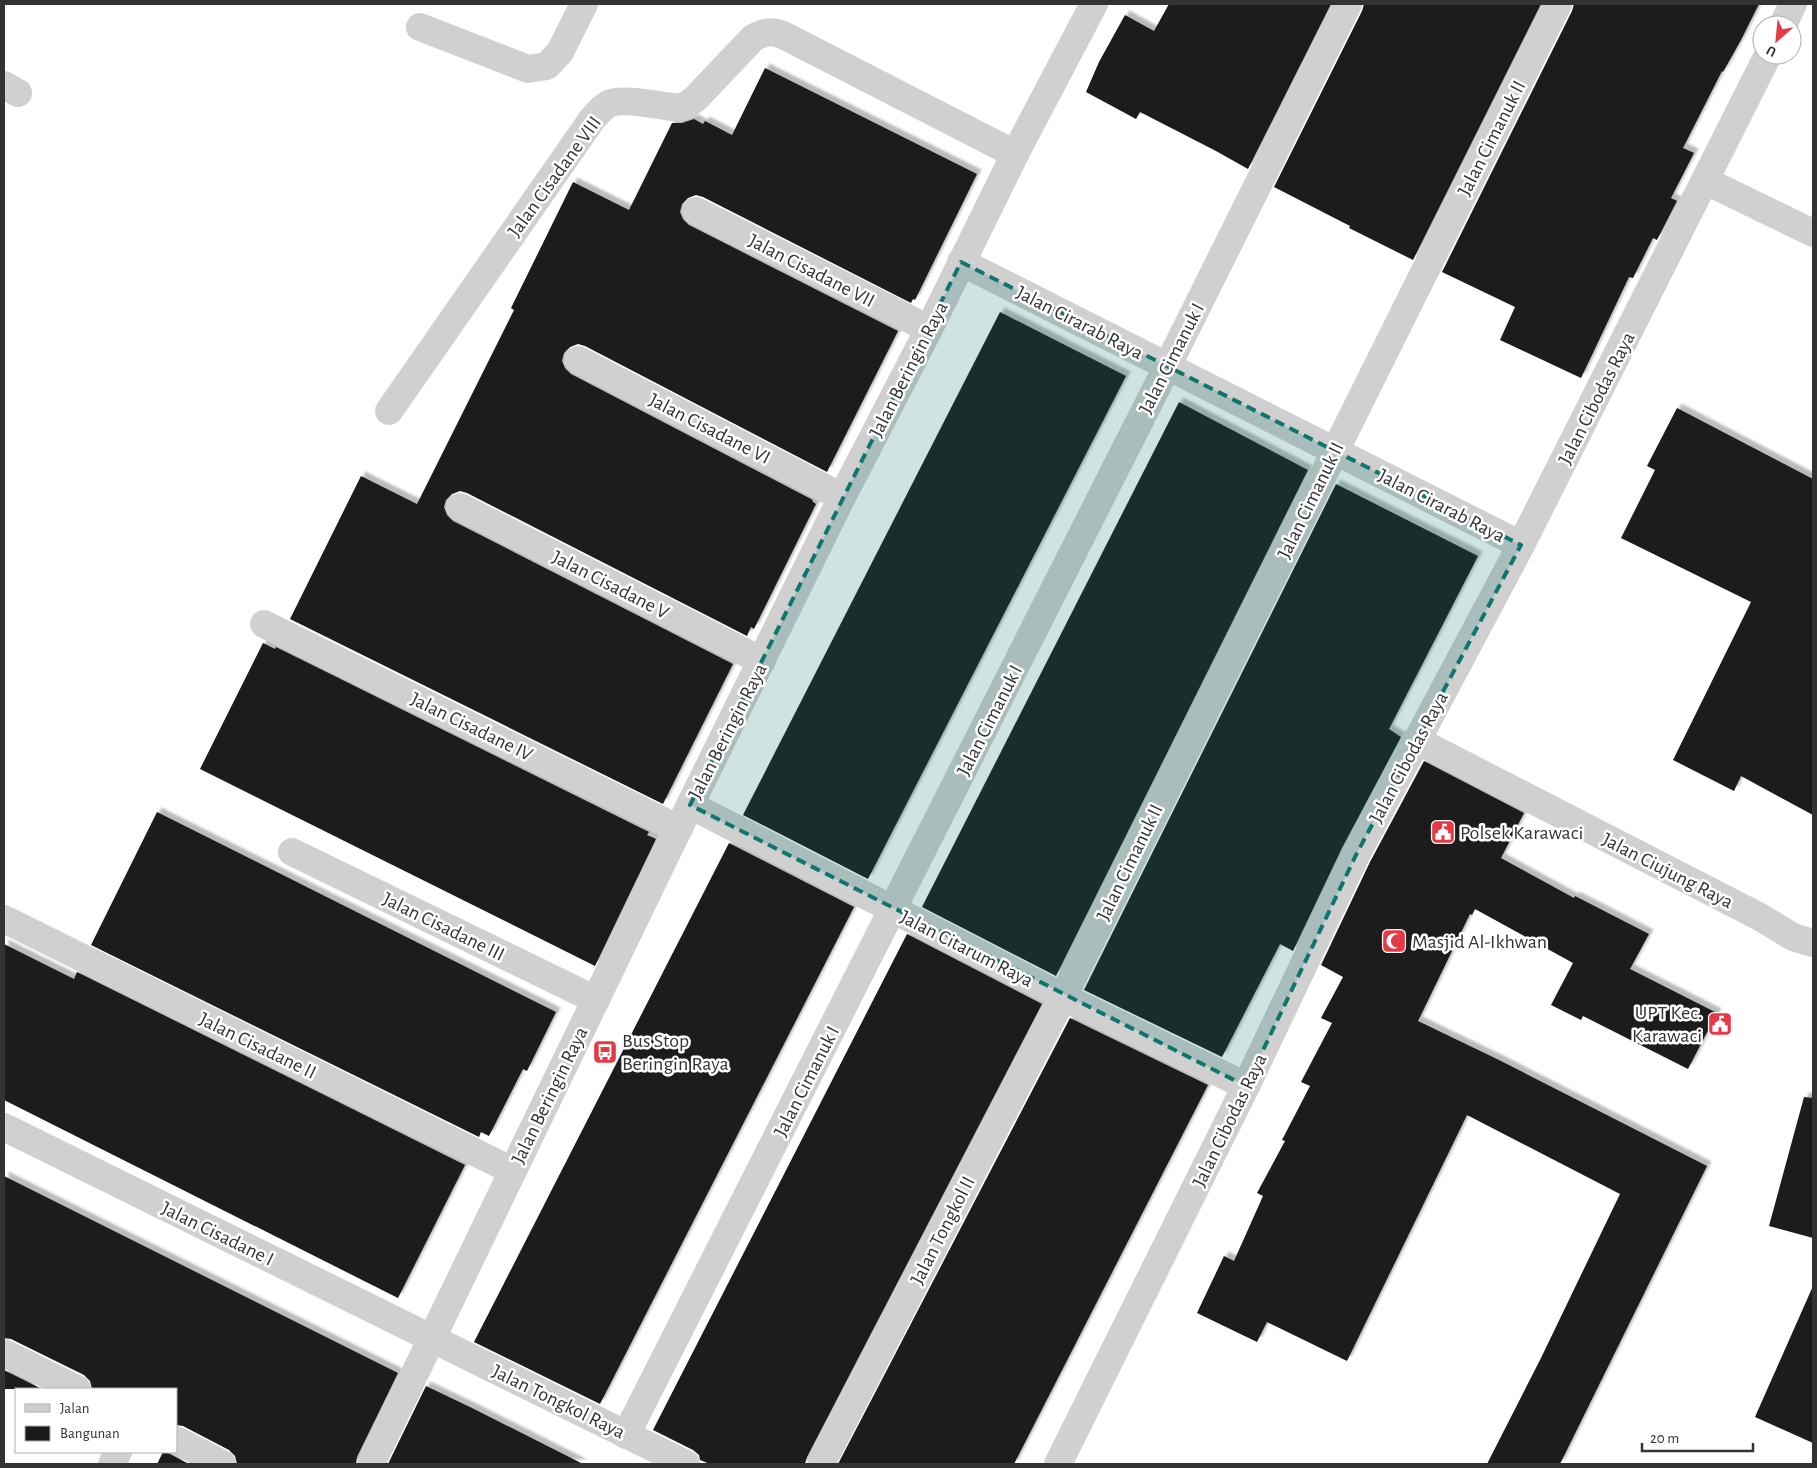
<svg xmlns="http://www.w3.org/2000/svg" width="1817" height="1468" viewBox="0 0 1817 1468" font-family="'Alegreya Sans',sans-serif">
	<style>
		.building { fill: #1a1a1a; filter: url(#shadow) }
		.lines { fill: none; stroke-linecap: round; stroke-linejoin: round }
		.minor { stroke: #d0d0d0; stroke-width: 28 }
		.tertiary { stroke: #d0d0d0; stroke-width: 28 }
		.marked { fill: #0f766e; fill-opacity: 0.2; stroke: #0f766e; stroke-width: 4; stroke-dasharray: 10 6; stroke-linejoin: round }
		.labels { text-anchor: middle; stroke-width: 5; stroke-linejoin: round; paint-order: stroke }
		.street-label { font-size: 20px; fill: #333; stroke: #fff }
		.poi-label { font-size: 20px; fill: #333; stroke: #fff; text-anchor: start }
	</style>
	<defs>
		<filter id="shadow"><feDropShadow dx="4.5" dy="-4.5" stdDeviation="1" flood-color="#0004"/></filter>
	</defs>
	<rect width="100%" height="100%" fill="#fff"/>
	<g class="building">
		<path d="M1169,4H1331L1248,169L1216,151L1140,112L1136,119L1086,92L1099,62L1125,15L1154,31Z"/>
		<path d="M1364,4H1541L1413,260L1349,228L1350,226L1274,187L1362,11Z"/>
		<path d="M1574,4H1759L1741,40L1723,72L1722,71L1683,148L1694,153L1671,198L1677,201L1657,240L1653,238L1633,278L1629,277L1581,378L1500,340L1515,307L1442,272L1572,11Z"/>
		<path d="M765,68L977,174L915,300L913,299L911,303L703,197L696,195L688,198L682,204L680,212L683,219L689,225L898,331L827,472L585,346L578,344L570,347L564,353L562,361L565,368L571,374L813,500L812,501L816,504L754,629L751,627L747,636L467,493L460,491L452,494L446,500L444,507L447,515L453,521L733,664L663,804L290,619L361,476L417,504L514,310L511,308L573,182L629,210L672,123H682L694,119L703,124L705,121L732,135Z"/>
		<path d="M1000,312L1126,376L868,879L743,815Z"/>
		<path d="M1179,402L1308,470L1056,976L922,907Z"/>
		<path d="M1677,408L1813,479V815L1741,776L1734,791L1673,760L1751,602L1621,538L1655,470L1647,466Z"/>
		<path d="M1336,484L1478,556L1389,729L1401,737L1342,848L1293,951L1280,944L1222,1057L1084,990Z"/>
		<path d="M263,643L275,649L276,647L649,832L647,835L656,839L595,966L200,769Z"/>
		<path d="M1424,761L1524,813L1501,858L1574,898L1575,896L1649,934L1630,969L1717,1013L1688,1069L1583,1016L1581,1020L1551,1005L1573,963L1475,909L1472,915L1470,914L1418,1021L1499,1060L1707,1166L1560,1464H1487L1541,1358L1620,1194L1467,1115L1347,1361L1267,1322L1257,1342L1197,1313L1224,1256L1234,1261L1263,1196L1257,1193L1285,1141L1282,1140L1310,1086L1301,1082L1332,1023L1321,1018L1343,977L1321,965L1370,862Z"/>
		<path d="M157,812L556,1012L527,1071L523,1069L489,1136L481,1132L479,1137L91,945Z"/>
		<path d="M729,843L854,907L600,1404L474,1342Z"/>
		<path d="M907,934L1042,1004L807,1457L805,1464H710L700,1460L699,1455L693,1450L653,1430Z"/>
		<path d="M4,944L74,979L77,972L465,1165L398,1298L4,1100Z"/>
		<path d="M1070,1018L1208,1085L1014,1464H838Z"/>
		<path d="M1804,1097L1813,1098V1238L1769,1226Z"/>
		<path d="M4,1176L398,1373L357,1457L356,1464H237L235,1456L229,1450L183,1426L176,1425V1389H92L90,1381L84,1375L11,1339L4,1338Z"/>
		<path d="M1813,1286V1443L1755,1417Z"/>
		<path d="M4,1370L42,1389H4Z"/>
		<path d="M426,1386L472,1408L583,1464H388Z"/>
		<path d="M163,1452H166L189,1464H157Z"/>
	</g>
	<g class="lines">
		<g class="minor">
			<path d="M1783,25L1793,4"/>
			<path d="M420,27L528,69L547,66L560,52L584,4"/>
			<path d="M4,85L18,93"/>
			<path d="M1706,181L1813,233"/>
			<path d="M696,211L929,329"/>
			<path d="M961,262L1521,545"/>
			<path d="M578,360L842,497"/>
			<path d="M389,411L593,118C598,113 604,105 611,103C623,98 664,106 678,108L687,105L696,98L753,38C764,32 771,30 783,35L1015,154"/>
			<path d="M460,507L762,661"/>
			<path d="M264,624L679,829"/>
			<path d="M1416,740L1760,917L1793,937L1813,943"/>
			<path d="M690,805L1063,997L1246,1086"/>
			<path d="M292,852L596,1000"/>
			<path d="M4,919L513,1171"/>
			<path d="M4,1127L686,1464"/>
			<path d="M4,1353L77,1389"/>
			<path d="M626,1435L1167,367L1348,4"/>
			<path d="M176,1440L222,1464"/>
			<path d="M112,1464L118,1452"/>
			<path d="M821,1464L1063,997L1558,4"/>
			<path d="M1058,1464L1246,1086L1356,855L1521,545L1768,55"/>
		</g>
		<path class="tertiary" d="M371,1464L690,805L842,497L929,329L1015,154L1094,4"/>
	</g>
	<path class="marked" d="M961,262L1521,545L1356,855L1246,1086L690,805Z"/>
	<defs>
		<symbol id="civic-square" viewBox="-11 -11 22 22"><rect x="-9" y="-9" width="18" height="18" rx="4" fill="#e63946" stroke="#fff"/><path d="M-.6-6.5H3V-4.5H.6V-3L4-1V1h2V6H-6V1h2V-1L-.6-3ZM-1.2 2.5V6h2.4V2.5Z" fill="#fff"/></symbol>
		<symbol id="mosque-square" viewBox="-11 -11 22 22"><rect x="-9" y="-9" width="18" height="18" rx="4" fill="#e63946" stroke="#fff"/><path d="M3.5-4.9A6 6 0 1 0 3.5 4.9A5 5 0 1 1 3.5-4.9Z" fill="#fff"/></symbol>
		<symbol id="bus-square" viewBox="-11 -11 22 22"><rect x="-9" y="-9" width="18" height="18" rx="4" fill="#e63946" stroke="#fff"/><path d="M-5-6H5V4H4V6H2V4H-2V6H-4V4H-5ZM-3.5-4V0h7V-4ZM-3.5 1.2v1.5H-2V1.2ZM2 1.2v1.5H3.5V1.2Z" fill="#fff"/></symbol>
	</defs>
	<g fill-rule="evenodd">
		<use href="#civic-square" x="1429" y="818" width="28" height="28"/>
		<use href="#mosque-square" x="1380" y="927" width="28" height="28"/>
		<use href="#civic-square" x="1706" y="1010" width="28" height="28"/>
		<use href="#bus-square" x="591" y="1038" width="28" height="28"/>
	</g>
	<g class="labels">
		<g class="street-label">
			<text transform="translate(1491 138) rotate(-63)" y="7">Jalan Cimanuk II</text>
			<text transform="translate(554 176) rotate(-54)" y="7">Jalan Cisadane VIII</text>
			<text transform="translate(812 270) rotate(27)" y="7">Jalan Cisadane VII</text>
			<text transform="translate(1080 322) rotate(27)" y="7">Jalan Cirarab Raya</text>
			<text transform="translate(1171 358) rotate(-63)" y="7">Jalan Cimanuk I</text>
			<text transform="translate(908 369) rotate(-63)" y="7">Jalan Beringin Raya</text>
			<text transform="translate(1596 398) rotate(-63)" y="7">Jalan Cibodas Raya</text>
			<text transform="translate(710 428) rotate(27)" y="7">Jalan Cisadane VI</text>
			<text transform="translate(1310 500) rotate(-64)" y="7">Jalan Cimanuk II</text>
			<text transform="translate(1442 505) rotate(27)" y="7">Jalan Cirarab Raya</text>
			<text transform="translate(611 584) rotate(27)" y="7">Jalan Cisadane V</text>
			<text transform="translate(989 720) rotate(-63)" y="7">Jalan Cimanuk I</text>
			<text transform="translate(472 726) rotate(26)" y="7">Jalan Cisadane IV</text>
			<text transform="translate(727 731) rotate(-63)" y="7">Jalan Beringin Raya</text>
			<text transform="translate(1408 757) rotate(-62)" y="7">Jalan Cibodas Raya</text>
			<text transform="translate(1129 862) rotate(-64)" y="7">Jalan Cimanuk II</text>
			<text transform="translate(1668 870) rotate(27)" y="7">Jalan Ciujung Raya</text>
			<text transform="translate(444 926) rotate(26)" y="7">Jalan Cisadane III</text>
			<text transform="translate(967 948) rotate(27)" y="7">Jalan Citarum Raya</text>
			<text transform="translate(258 1045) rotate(26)" y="7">Jalan Cisadane II</text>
			<text transform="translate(806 1081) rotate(-63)" y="7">Jalan Cimanuk I</text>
			<text transform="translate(549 1095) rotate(-64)" y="7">Jalan Beringin Raya</text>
			<text transform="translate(1229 1120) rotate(-64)" y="7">Jalan Cibodas Raya</text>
			<text transform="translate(942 1230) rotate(-63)" y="7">Jalan Tongkol II</text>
			<text transform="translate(218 1233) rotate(26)" y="7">Jalan Cisadane I</text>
			<text transform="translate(559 1401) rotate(26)" y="7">Jalan Tongkol Raya</text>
		</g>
		<g class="poi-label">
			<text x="1460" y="839">Polsek Karawaci</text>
			<text x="1412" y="948">Masjid Al-Ikhwan</text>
			<text x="1702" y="1019" text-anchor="end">UPT Kec.<tspan x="1702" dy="23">Karawaci</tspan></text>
			<text x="622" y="1047">Bus Stop<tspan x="622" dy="23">Beringin Raya</tspan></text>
		</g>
	</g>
	<rect width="1817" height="1468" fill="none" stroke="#333333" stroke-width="10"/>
	<rect x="15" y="1388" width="162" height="65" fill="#ffffff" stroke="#adadad"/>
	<rect x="25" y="1404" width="25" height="8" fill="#d0d0d0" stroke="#adadad"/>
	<text x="60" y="1413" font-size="15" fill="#333333">Jalan</text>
	<rect x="25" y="1426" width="25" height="15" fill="#1a1a1a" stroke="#adadad"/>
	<text x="60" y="1438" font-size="15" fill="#333333">Bangunan</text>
	<g transform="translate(1777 40) rotate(207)"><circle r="24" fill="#ffffff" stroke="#adadad"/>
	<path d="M0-4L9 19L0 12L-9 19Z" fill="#e63946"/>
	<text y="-8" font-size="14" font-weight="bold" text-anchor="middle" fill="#333333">U</text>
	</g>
	<path d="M1642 1443v8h111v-8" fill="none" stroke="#333333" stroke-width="2.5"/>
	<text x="1650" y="1443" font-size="15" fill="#333333" stroke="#ffffff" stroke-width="4" paint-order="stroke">20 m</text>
</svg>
